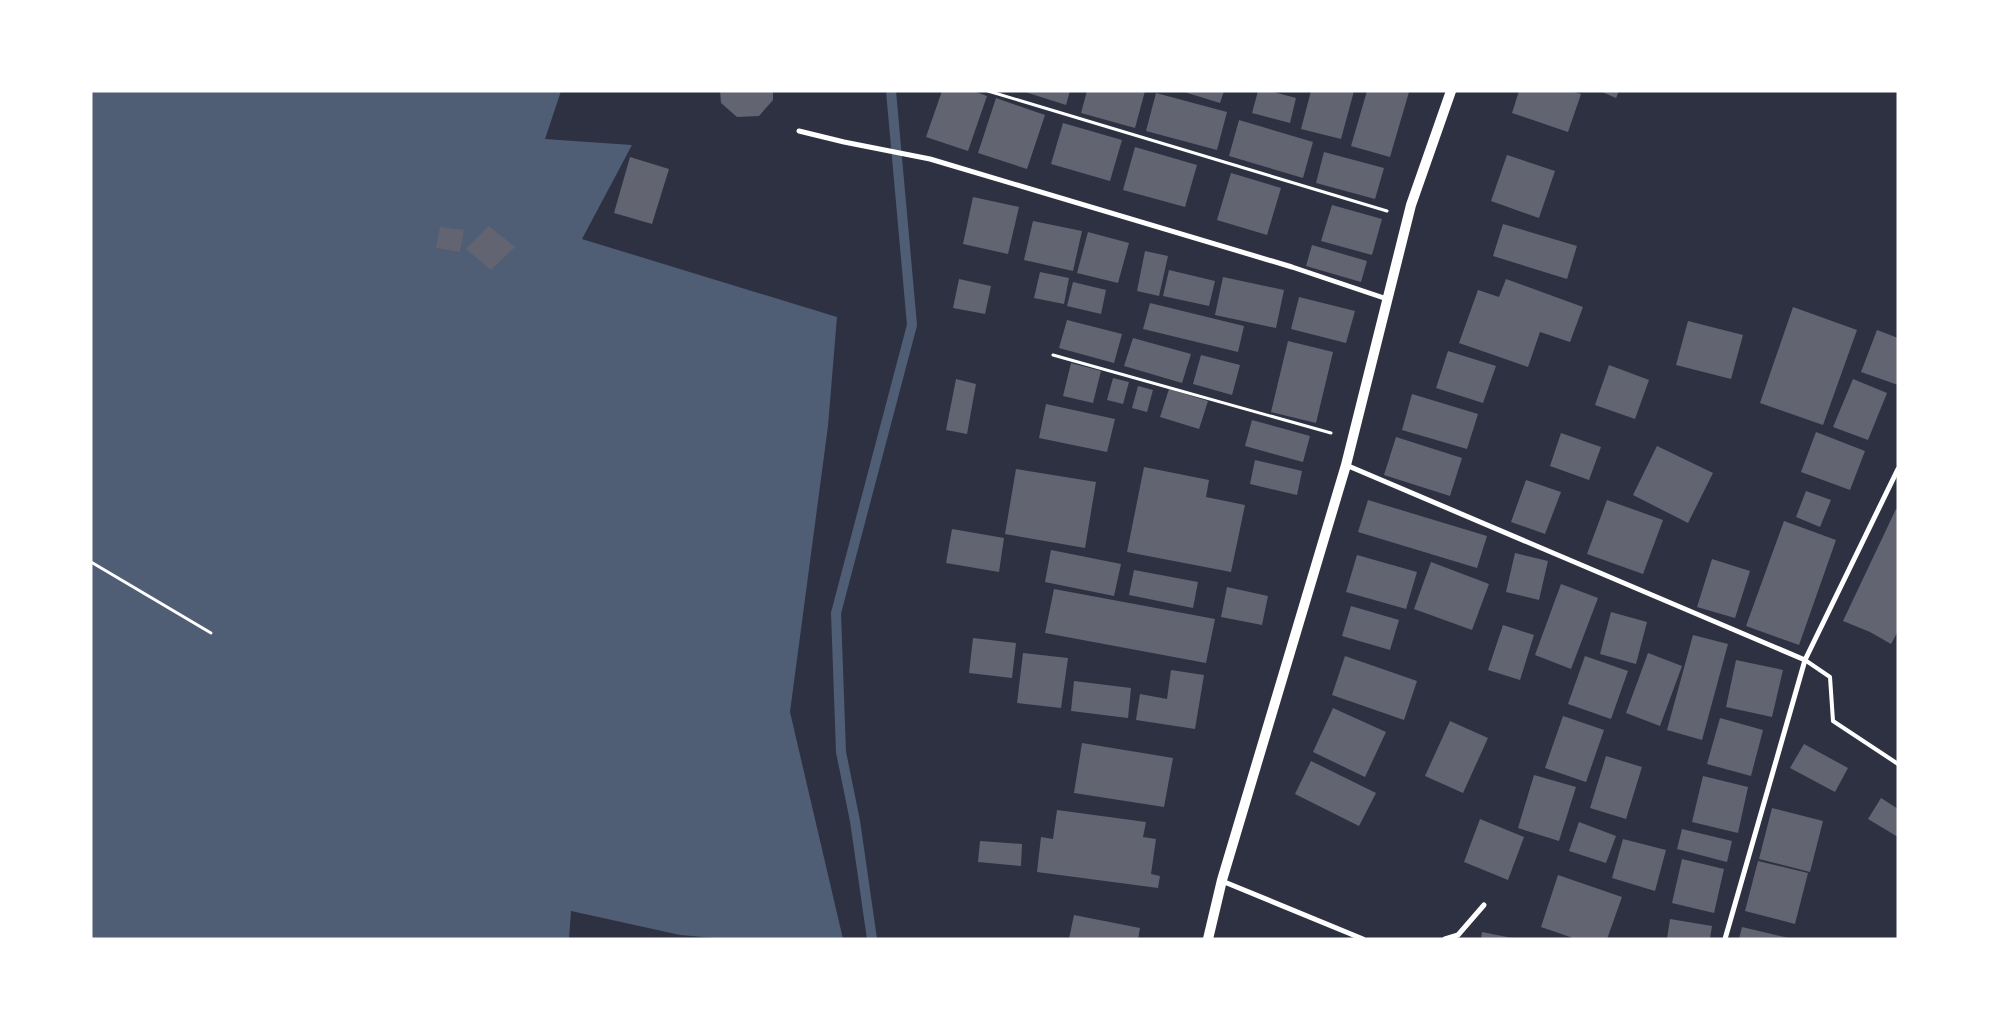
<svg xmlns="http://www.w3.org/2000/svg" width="1989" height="1030" viewBox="0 0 1989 1030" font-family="'IBM Plex Serif',serif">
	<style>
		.water { fill: #4f5d75 }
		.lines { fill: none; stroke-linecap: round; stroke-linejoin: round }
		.stream { stroke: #4f5d75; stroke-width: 10 }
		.building { fill: #626471 }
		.path { stroke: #fff; stroke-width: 3 }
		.service { stroke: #fff; stroke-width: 4 }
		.minor { stroke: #fff; stroke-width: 5 }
		.secondary { stroke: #fff; stroke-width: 10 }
	</style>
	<rect width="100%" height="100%" fill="#2d3142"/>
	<path class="water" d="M91,91H561L545,139L632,145L582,239L837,317L828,426L790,712L843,939H727L680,935L571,911L569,939H91Z"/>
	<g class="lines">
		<path class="stream" d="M872,939L855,821L841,752L836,613L912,325L891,91"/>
	</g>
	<g class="building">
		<path d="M720,91H773V100L759,116L737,117L721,103Z"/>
		<path d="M942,91H973L987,96L968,151L926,137Z"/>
		<path d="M1022,91H1070L1066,105Z"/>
		<path d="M1087,91H1145L1135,128L1081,113Z"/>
		<path d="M1181,91H1224L1220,103Z"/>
		<path d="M1258,91H1270L1296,98L1290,123L1252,113Z"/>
		<path d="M1311,91H1354L1341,139L1301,129Z"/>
		<path d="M1367,91L1409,92L1390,157L1351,146Z"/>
		<path d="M1519,91H1571L1581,94L1568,132L1512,113Z"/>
		<path d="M1600,91H1619L1616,98Z"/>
		<path d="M1156,93L1227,112L1217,150L1146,131Z"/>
		<path d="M996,98L1045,115L1027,169L978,153Z"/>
		<path d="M1239,120L1313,142L1303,178L1229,156Z"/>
		<path d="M1063,123L1122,140L1110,181L1051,164Z"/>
		<path d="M1135,147L1197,165L1185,207L1123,190Z"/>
		<path d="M1324,152L1384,168L1375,199L1316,183Z"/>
		<path d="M1507,155L1555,171L1539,218L1491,201Z"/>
		<path d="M630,157L669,169L652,224L614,213Z"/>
		<path d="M1231,173L1281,188L1267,235L1217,220Z"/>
		<path d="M973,197L1019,207L1008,254L963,244Z"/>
		<path d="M1332,205L1382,219L1372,255L1321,241Z"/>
		<path d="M1033,221L1082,231L1073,271L1024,260Z"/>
		<path d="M1503,224L1577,246L1567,279L1493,256Z"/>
		<path d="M489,226L515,247L491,270L466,249Z"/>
		<path d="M440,227L464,230L460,252L436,248Z"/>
		<path d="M1088,232L1129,243L1118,283L1077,273Z"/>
		<path d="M1312,245L1367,261L1361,282L1306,266Z"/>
		<path d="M1145,251L1168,256L1159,296L1137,291Z"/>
		<path d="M1169,270L1215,281L1209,306L1163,296Z"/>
		<path d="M1040,272L1069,278L1064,304L1034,298Z"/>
		<path d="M1223,277L1284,290L1276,328L1215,315Z"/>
		<path d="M959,279L991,286L985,314L953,308Z"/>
		<path d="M1506,279L1583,307L1570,342L1540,332L1528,367L1459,343L1478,290L1499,297Z"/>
		<path d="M1073,282L1106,290L1101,314L1067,306Z"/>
		<path d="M1299,297L1355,311L1346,343L1291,329Z"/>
		<path d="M1150,303L1244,326L1238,352L1143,329Z"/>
		<path d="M1793,307L1857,330L1823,425L1760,403Z"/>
		<path d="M1067,320L1122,334L1114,363L1059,348Z"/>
		<path d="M1688,321L1743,335L1731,379L1676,365Z"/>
		<path d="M1877,330L1898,338V385L1861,372Z"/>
		<path d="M1133,338L1191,354L1182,383L1124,366Z"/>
		<path d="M1288,341L1333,352L1316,423L1271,412Z"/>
		<path d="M1448,351L1496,366L1483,403L1436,388Z"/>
		<path d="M1201,355L1240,365L1232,395L1193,384Z"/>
		<path d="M1071,363L1101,371L1093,403L1063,396Z"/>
		<path d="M1609,365L1649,380L1635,419L1595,405Z"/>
		<path d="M1113,378L1129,382L1123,404L1107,400Z"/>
		<path d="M956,379L976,384L967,434L946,430Z"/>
		<path d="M1853,379L1887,393L1868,440L1833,427Z"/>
		<path d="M1138,386L1153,390L1147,412L1132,408Z"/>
		<path d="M1169,389L1208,401L1199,429L1160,417Z"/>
		<path d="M1412,394L1478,414L1467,449L1402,430Z"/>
		<path d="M1046,404L1115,419L1107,452L1039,438Z"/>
		<path d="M1252,420L1310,436L1303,462L1245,446Z"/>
		<path d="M1816,432L1865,451L1850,490L1801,472Z"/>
		<path d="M1561,433L1601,447L1589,480L1550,466Z"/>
		<path d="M1396,437L1462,458L1450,496L1384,475Z"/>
		<path d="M1657,446L1713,473L1688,523L1633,495Z"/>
		<path d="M1255,460L1302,471L1297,495L1250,484Z"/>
		<path d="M1144,467L1209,480L1206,497L1245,505L1231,572L1127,552Z"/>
		<path d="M1016,469L1096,482L1085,548L1005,534Z"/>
		<path d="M1526,480L1561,492L1545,534L1511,522Z"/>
		<path d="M1806,491L1831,500L1820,527L1796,517Z"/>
		<path d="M1368,500L1487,536L1477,568L1358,532Z"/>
		<path d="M1607,500L1663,520L1643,574L1587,554Z"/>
		<path d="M1896,509L1898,510V631L1891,644L1870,632L1843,621Z"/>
		<path d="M1784,521L1836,540L1799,645L1746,626Z"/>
		<path d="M952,529L1004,538L999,572L946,563Z"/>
		<path d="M1051,550L1121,564L1114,596L1045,582Z"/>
		<path d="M1515,553L1548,561L1539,600L1506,592Z"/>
		<path d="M1357,555L1417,572L1406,609L1346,592Z"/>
		<path d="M1712,559L1750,571L1735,618L1697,607Z"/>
		<path d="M1431,562L1489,584L1472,630L1414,609Z"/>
		<path d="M1134,570L1198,582L1193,608L1129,595Z"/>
		<path d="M1561,584L1598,598L1571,669L1535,655Z"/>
		<path d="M1227,587L1268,596L1262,625L1221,617Z"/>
		<path d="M1054,589L1215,619L1206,663L1045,633Z"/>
		<path d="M1351,606L1399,620L1390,650L1342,636Z"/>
		<path d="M1611,612L1647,622L1636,664L1600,654Z"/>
		<path d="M1503,625L1534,635L1520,680L1488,670Z"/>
		<path d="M1693,635L1728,644L1702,740L1667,730Z"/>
		<path d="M973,638L1016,643L1012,678L969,673Z"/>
		<path d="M1023,653L1068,658L1061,708L1017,703Z"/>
		<path d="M1648,653L1682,666L1660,726L1626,713Z"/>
		<path d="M1345,656L1417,681L1404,720L1332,695Z"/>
		<path d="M1585,656L1628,671L1611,719L1568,704Z"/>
		<path d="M1736,660L1783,670L1772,717L1726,707Z"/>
		<path d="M1171,670L1204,675L1195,729L1136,720L1140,694L1167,699Z"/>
		<path d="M1074,681L1131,688L1128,718L1071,711Z"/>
		<path d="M1333,708L1386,732L1365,777L1313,752Z"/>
		<path d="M1563,716L1604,730L1586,782L1545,768Z"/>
		<path d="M1720,718L1763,730L1751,776L1707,764Z"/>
		<path d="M1450,721L1488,738L1463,793L1425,776Z"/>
		<path d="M1082,743L1173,758L1164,807L1074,793Z"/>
		<path d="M1804,744L1848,768L1835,792L1790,768Z"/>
		<path d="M1606,756L1642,767L1626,819L1590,808Z"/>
		<path d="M1311,761L1376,793L1359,826L1295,794Z"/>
		<path d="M1534,775L1576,787L1559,841L1518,828Z"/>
		<path d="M1703,776L1748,787L1738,833L1692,822Z"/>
		<path d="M1881,798L1898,809V837L1868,819Z"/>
		<path d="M1772,808L1823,821L1810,872L1759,859Z"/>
		<path d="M1057,810L1146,822L1143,837L1156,839L1151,874L1160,876L1158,888L1037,872L1041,837L1053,839Z"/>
		<path d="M1480,819L1524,837L1508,880L1464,862Z"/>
		<path d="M1579,822L1616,836L1606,863L1569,851Z"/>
		<path d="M1682,829L1732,841L1727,862L1677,849Z"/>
		<path d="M1623,839L1666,850L1655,891L1612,878Z"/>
		<path d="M980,841L1022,844L1021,866L978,862Z"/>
		<path d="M1682,859L1724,869L1714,913L1672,903Z"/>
		<path d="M1758,861L1808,873L1795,924L1745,911Z"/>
		<path d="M1558,875L1622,897L1607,939H1576L1541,927Z"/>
		<path d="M1074,915L1140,928L1138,939H1069Z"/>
		<path d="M1670,919L1712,926L1710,939H1667Z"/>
		<path d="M1742,927L1789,938V939H1739Z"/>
		<path d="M1482,932L1512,938V939H1481Z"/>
	</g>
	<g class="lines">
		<g class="path">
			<path d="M988,91L1387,211"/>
			<path d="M1053,355L1331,433"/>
			<path d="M91,562L211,633"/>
		</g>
		<path class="service" d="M1805,660L1830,677L1833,721L1898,764"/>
		<g class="minor">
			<path d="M799,131L844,142L930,159L1292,267L1387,299"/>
			<path d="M1346,465L1805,660"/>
			<path d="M1222,881L1363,939"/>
			<path d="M1445,939L1458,935L1484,905"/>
			<path d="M1725,939L1805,660L1898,469"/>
		</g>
		<path class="secondary" d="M1208,939L1222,880L1346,465L1411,205L1451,91"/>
	</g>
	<rect width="1989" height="1030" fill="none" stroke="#ffffff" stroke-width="185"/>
</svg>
